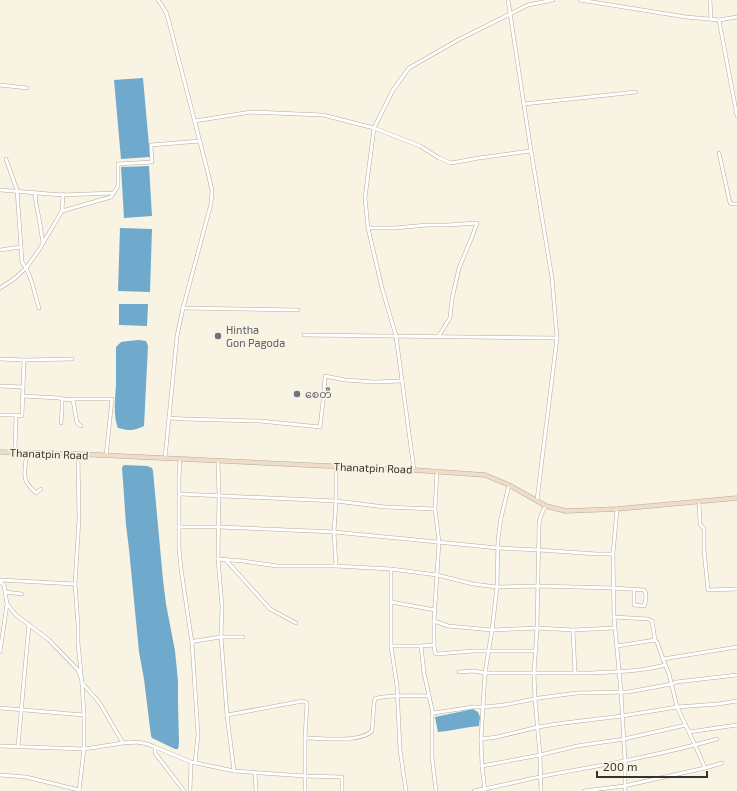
<svg xmlns="http://www.w3.org/2000/svg" width="737" height="791" viewBox="0 0 737 791" font-family="'Exo 2','Noto Sans Myanmar',sans-serif">
	<style>
		.water { fill: #6fa9cb }
		.lines { fill: none; stroke-linecap: round; stroke-linejoin: round }
		.street-casing { stroke: #b2ac9d; stroke-width: 4 }
		.secondary-casing { stroke: #b2ac9d; stroke-width: 5 }
		.street { stroke: #fff; stroke-width: 3 }
		.secondary { stroke: #eeddc8; stroke-width: 4 }
		.worship-dot { fill: #6b7280; stroke: #f9f3e3; stroke-width: 1.5 }
		.labels { text-anchor: middle; stroke-width: 3.5; stroke-linejoin: round; paint-order: stroke }
		.worship-label { font-size: 11px; fill: #5b616d; stroke: #f9f3e3; text-anchor: start }
		.street-label { font-size: 11px; fill: #35332d; stroke: #f9f3e3 }
	</style>
	<rect width="100%" height="100%" fill="#f9f3e3"/>
	<g class="water">
		<path d="M143,78L150,157L121,159L114,80Z"/>
		<path d="M149,166L152,216L124,218L121,167Z"/>
		<path d="M120,228L152,229L150,292L118,291Z"/>
		<path d="M119,304H148L147,326L119,325Z"/>
		<path d="M139,340L146,341L148,346L144,426C133,431 130,431 118,428C113,417 115,398 116,385C116,372 116,360 116,347L121,342L128,341Z"/>
		<path d="M124,465L147,466L152,468L153,471L163,580L166,604L175,651L178,681V703L179,744L178,749H175L152,738L151,736L144,679L139,652L129,549L126,525L123,481L122,468L123,466Z"/>
		<path d="M473,709L478,712L480,717L479,726C465,727 452,731 438,732L435,717Z"/>
	</g>
	<g class="lines">
		<defs>
			<g id="street">
				<path d="M158,0L166,12L169,22L208,173L212,191L211,204L183,308L177,336L165,458"/>
				<path d="M508,0L531,151L552,278L557,338"/>
				<path d="M580,0L686,17L719,20L737,17"/>
				<path d="M710,0L711,19"/>
				<path d="M719,20L737,116"/>
				<path d="M0,85L27,88"/>
				<path d="M524,104L636,92"/>
				<path d="M195,121L251,112L323,115L374,128L393,90L409,68L458,40L528,5L553,0"/>
				<path d="M719,153L730,203L733,204H737"/>
				<path d="M6,159L17,190L22,262C32,275 34,293 39,308"/>
				<path d="M0,190L62,195L113,193"/>
				<path d="M35,192L36,203L39,218L43,243"/>
				<path d="M62,211L111,197L118,186V164L152,162L151,145L200,141"/>
				<path d="M368,228H395L427,225H447L477,223L472,237L459,268L452,299L450,318L438,337"/>
				<path d="M0,250L21,247"/>
				<path d="M0,288L14,279L26,268L39,250L62,211L63,194"/>
				<path d="M183,308L298,310"/>
				<path d="M304,335L557,338L537,500"/>
				<path d="M0,359L24,360L72,359"/>
				<path d="M0,386L23,387"/>
				<path d="M22,396L59,398L62,399V410L61,423"/>
				<path d="M62,399L73,400L77,423L81,426"/>
				<path d="M72,399H112L107,447L106,456"/>
				<path d="M0,415H16"/>
				<path d="M169,418L184,419L260,421L320,427L324,393L325,376L345,380L374,382L402,381"/>
				<path d="M15,452L16,415L22,416L24,360"/>
				<path d="M27,453C26,460 23,475 26,481C28,486 33,490 36,493L41,489"/>
				<path d="M78,454L79,519L75,584L78,625V643L82,684L84,715V749L79,791"/>
				<path d="M180,459L179,478V548L181,569L192,643"/>
				<path d="M218,461L219,495L218,559L222,606L221,637L227,715L234,771"/>
				<path d="M336,467V501L334,532L336,566"/>
				<path d="M414,470L396,336L382,288L368,228L365,198L374,128L420,146L439,158L451,163L479,158L531,151"/>
				<path d="M437,471L435,509L439,542L434,621V645L435,653L437,654L473,651H535"/>
				<path d="M180,494L336,501L385,507L435,509"/>
				<path d="M699,502L700,524L704,529V550L708,590L737,589"/>
				<path d="M617,509L613,554L614,617L621,692L625,760V791"/>
				<path d="M179,527H219L334,532L417,540L498,548L539,550L597,554H613"/>
				<path d="M218,559L243,561L277,566H336L391,569L437,575L473,584L497,587L538,586L613,588L644,590C647,593 646,602 644,606L634,605V589"/>
				<path d="M225,559L270,609L296,623"/>
				<path d="M391,569V646H421L434,645"/>
				<path d="M0,580L75,584"/>
				<path d="M0,582L4,585L7,604L16,615L49,640L78,670L81,678"/>
				<path d="M5,592L22,594"/>
				<path d="M391,602L435,610"/>
				<path d="M614,617L648,619L652,621L655,640L657,642L663,659L669,674L677,707L695,745L705,768"/>
				<path d="M434,621L448,626L492,630L537,628L573,630L614,628"/>
				<path d="M573,630L575,673"/>
				<path d="M391,646L397,686L400,750L406,791"/>
				<path d="M421,646L424,673L433,714"/>
				<path d="M617,646L655,640"/>
				<path d="M0,652L7,604"/>
				<path d="M663,659L737,647"/>
				<path d="M459,672L474,671L485,673C519,673 552,673 586,673C612,672 639,672 665,665"/>
				<path d="M82,683L99,702L123,743C136,742 143,741 155,747V753L184,791"/>
				<path d="M0,708L84,715"/>
				<path d="M227,715L303,701L307,703L305,738V791"/>
				<path d="M689,732L737,725"/>
				<path d="M305,738C323,738 360,743 372,731L374,703L375,699C383,694 418,696 429,696"/>
				<path d="M481,739L497,737L538,727L564,723L622,716L677,707L718,704L737,701"/>
				<path d="M0,746L84,749L123,743"/>
				<path d="M18,746L29,624"/>
				<path d="M155,747L191,762L234,771L305,776L342,777V791"/>
				<path d="M195,763L198,735L192,643L195,641L221,637H243"/>
				<path d="M482,766L540,755L577,746L624,739L686,725"/>
				<path d="M255,772L256,791"/>
				<path d="M0,775L26,777L79,790"/>
				<path d="M190,791L191,762"/>
				<path d="M436,791L432,757V715L434,713L473,707H483L504,705L539,698L577,693L628,692L672,684L676,682L737,675"/>
				<path d="M474,791C501,786 527,779 554,774C609,764 664,754 717,739"/>
				<path d="M485,791L482,766L481,739L485,673L492,630L497,587L498,539L501,518L509,485"/>
				<path d="M541,791L540,755L535,699L534,673L537,628L539,526C539,518 541,513 546,506"/>
				<path d="M584,791L624,786L705,768L722,763"/>
			</g>
			<path id="secondary" d="M0,452L78,454L414,470L485,475L509,485L546,506L566,511L617,509L737,498"/>
		</defs>
		<use href="#street" class="street-casing"/>
		<use href="#secondary" class="secondary-casing"/>
		<use href="#street" class="street"/>
		<use href="#secondary" class="secondary"/>
	</g>
	<g class="worship-dot">
		<circle cx="218" cy="336" r="4"/>
		<circle cx="297" cy="394" r="4"/>
	</g>
	<g class="labels">
		<g class="worship-label">
			<text x="226" y="334">Hintha<tspan x="226" dy="13">Gon Pagoda</tspan></text>
			<text x="305" y="398">စေတီ</text>
		</g>
		<g class="street-label">
			<text transform="translate(49 454) rotate(2)" y="4">Thanatpin Road</text>
			<text transform="translate(373 468) rotate(2)" y="4">Thanatpin Road</text>
		</g>
	</g>
	<path d="M597 771v6h110v-6" fill="none" stroke="#35332d" stroke-width="2"/>
	<text x="603" y="771" font-size="12" fill="#35332d" stroke="#f9f3e3" stroke-width="3" paint-order="stroke">200 m</text>
</svg>
